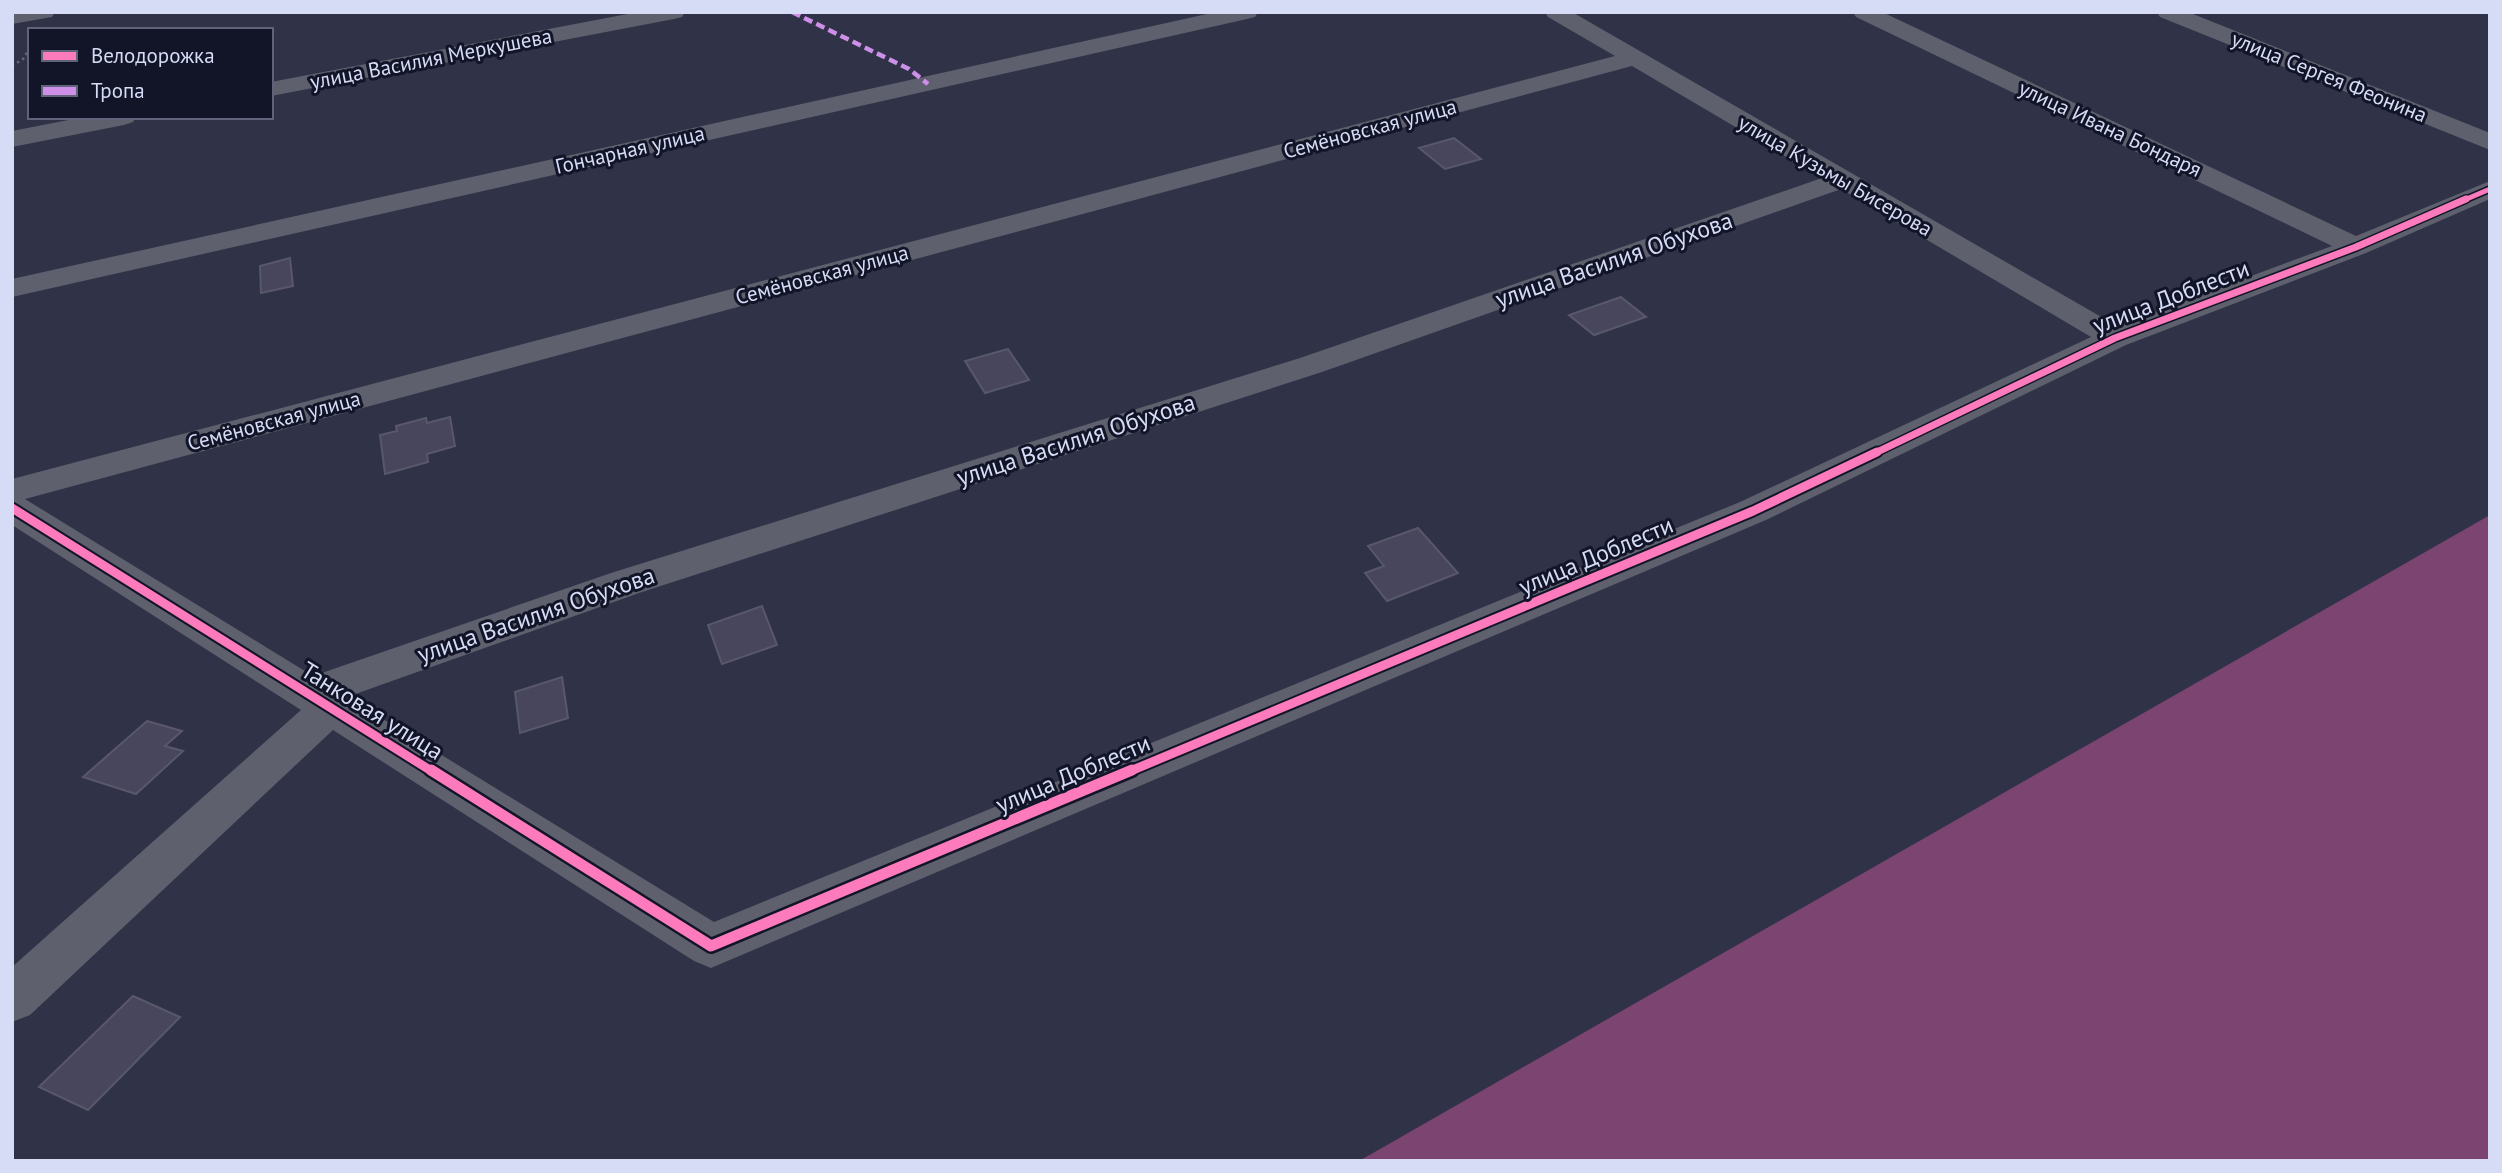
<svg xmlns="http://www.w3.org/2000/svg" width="2502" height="1173" viewBox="0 0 2502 1173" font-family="'PT Sans',sans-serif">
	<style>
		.forest { fill: #7b4471 }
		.building { fill: #48465c; stroke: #59576a; stroke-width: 2 }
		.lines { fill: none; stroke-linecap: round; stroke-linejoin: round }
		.path { stroke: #676875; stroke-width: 2.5; stroke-dasharray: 2.5 3.5; stroke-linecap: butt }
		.minor { fill: #5e606d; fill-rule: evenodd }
		.quiet { stroke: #ce8fe9; stroke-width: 4.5; stroke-dasharray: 9 4.5; stroke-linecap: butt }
		.cycleway-far3-casing { stroke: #121527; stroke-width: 8 }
		.cycleway-far2-casing { stroke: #121527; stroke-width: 10 }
		.cycleway-far1-casing { stroke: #121527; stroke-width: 13 }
		.cycleway-casing { stroke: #121527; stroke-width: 16 }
		.cycleway-far3 { stroke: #fd7abc; stroke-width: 5 }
		.cycleway-far2 { stroke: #fd7abc; stroke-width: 7 }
		.cycleway-far1 { stroke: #fd7abc; stroke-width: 9 }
		.cycleway { stroke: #fd7abc; stroke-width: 11 }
		.labels { text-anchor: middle; stroke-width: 6; stroke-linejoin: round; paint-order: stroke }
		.far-street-label { font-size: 21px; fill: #d6dbf6; stroke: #121527 }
		.street-label { font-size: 24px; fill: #d6dbf6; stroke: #121527 }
	</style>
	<rect width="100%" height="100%" fill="#303248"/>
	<path class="forest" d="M2490,515V1161H1359Z"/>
	<g class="building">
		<path d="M1454,138L1481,159L1445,169L1419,148Z"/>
		<path d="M290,258L293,286L261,293L260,266Z"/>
		<path d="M1621,297L1646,317L1594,335L1569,315Z"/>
		<path d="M1008,349L1029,380L985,393L965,361Z"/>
		<path d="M450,417L455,446L427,454L428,462L385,474L380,435L397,431L396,426L426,418L427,423Z"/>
		<path d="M1418,528L1458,573L1387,601L1365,573L1384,566L1368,546Z"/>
		<path d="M762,606L777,645L722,664L708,625Z"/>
		<path d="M562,677L568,718L520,733L515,692Z"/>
		<path d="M147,721L182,731L165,746L183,751L136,794L83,777Z"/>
		<path d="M133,996L180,1017L88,1110L39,1087Z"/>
	</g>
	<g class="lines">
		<path class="path" d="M12,66L23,59L30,48"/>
		<g class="minor">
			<path d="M12,12H55L52,17L12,24Z"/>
			<path d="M638,12H685L682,17L674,19L271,96V82Z"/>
			<path d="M1216,12H1258L1255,17L1247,19L12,297V279Z"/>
			<path d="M1545,12H1572L2117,326L2332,246L1856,17L1853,12H1882L2356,236L2490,181V199L2366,253L2126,345L1766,520L711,968L694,961L333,730L30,1015L12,1022V967L301,710L12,525V479L1615,56L1548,17ZM1632,66L1822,178L1300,358L611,573L313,676L25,499ZM1841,189L2091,337L1740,502L714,922L347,697L639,593L1322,372Z"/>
			<path d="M2157,12H2188L2490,133V150L2160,17Z"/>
			<path d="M84,117H136L133,122L124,125L12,147V131Z"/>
		</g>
		<path class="quiet" d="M792,12L909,69L928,84"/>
		<defs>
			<path id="cycleway-far3" d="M2462,201L2490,189"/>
			<path id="cycleway-far2" d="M1873,454L2115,338L2356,247L2466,199"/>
			<g id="cycleway-far1">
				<path d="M12,508L433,772"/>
				<path d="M1128,772L1753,511L1877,452"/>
			</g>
			<path id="cycleway" d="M431,770L711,946L1132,770"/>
		</defs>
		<use href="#cycleway-far3" class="cycleway-far3-casing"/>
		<use href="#cycleway-far2" class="cycleway-far2-casing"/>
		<use href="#cycleway-far1" class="cycleway-far1-casing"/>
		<use href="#cycleway" class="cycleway-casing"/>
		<use href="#cycleway-far3" class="cycleway-far3"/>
		<use href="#cycleway-far2" class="cycleway-far2"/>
		<use href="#cycleway-far1" class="cycleway-far1"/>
		<use href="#cycleway" class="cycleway"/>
	</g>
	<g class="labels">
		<g class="far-street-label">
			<text transform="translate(431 59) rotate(-11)" y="7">улица Василия Меркушева</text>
			<text transform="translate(2329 77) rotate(22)" y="7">улица Сергея Феонина</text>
			<text transform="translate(1370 129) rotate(-15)" y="7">Семёновская улица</text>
			<text transform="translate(2110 129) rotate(25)" y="7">улица Ивана Бондаря</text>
			<text transform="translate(630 150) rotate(-13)" y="7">Гончарная улица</text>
			<text transform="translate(1835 176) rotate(30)" y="7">улица Кузьмы Бисерова</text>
			<text transform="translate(822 275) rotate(-15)" y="7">Семёновская улица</text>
			<text transform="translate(274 421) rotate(-15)" y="7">Семёновская улица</text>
		</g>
		<g class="street-label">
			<text transform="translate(1614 260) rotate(-19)" y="8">улица Василия Обухова</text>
			<text transform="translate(2171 297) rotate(-21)" y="8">улица Доблести</text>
			<text transform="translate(1076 440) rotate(-18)" y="8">улица Василия Обухова</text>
			<text transform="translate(1596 556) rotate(-23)" y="8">улица Доблести</text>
			<text transform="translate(536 615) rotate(-19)" y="8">улица Василия Обухова</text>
			<text transform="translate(372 711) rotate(32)" y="8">Танковая улица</text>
			<text transform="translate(1073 774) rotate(-23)" y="8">улица Доблести</text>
		</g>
	</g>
	<rect width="2502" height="1173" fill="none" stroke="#d6dbf6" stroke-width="28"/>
	<rect x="28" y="28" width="245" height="91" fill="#121527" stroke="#60647a" stroke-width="2"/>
	<rect x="42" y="51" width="35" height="10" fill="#fd7abc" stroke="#60647a" stroke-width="2"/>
	<text x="91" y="63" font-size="21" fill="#d6dbf6">Велодорожка</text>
	<rect x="42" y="86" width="35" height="10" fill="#ce8fe9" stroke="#60647a" stroke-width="2"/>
	<text x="91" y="98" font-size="21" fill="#d6dbf6">Тропа</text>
</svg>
